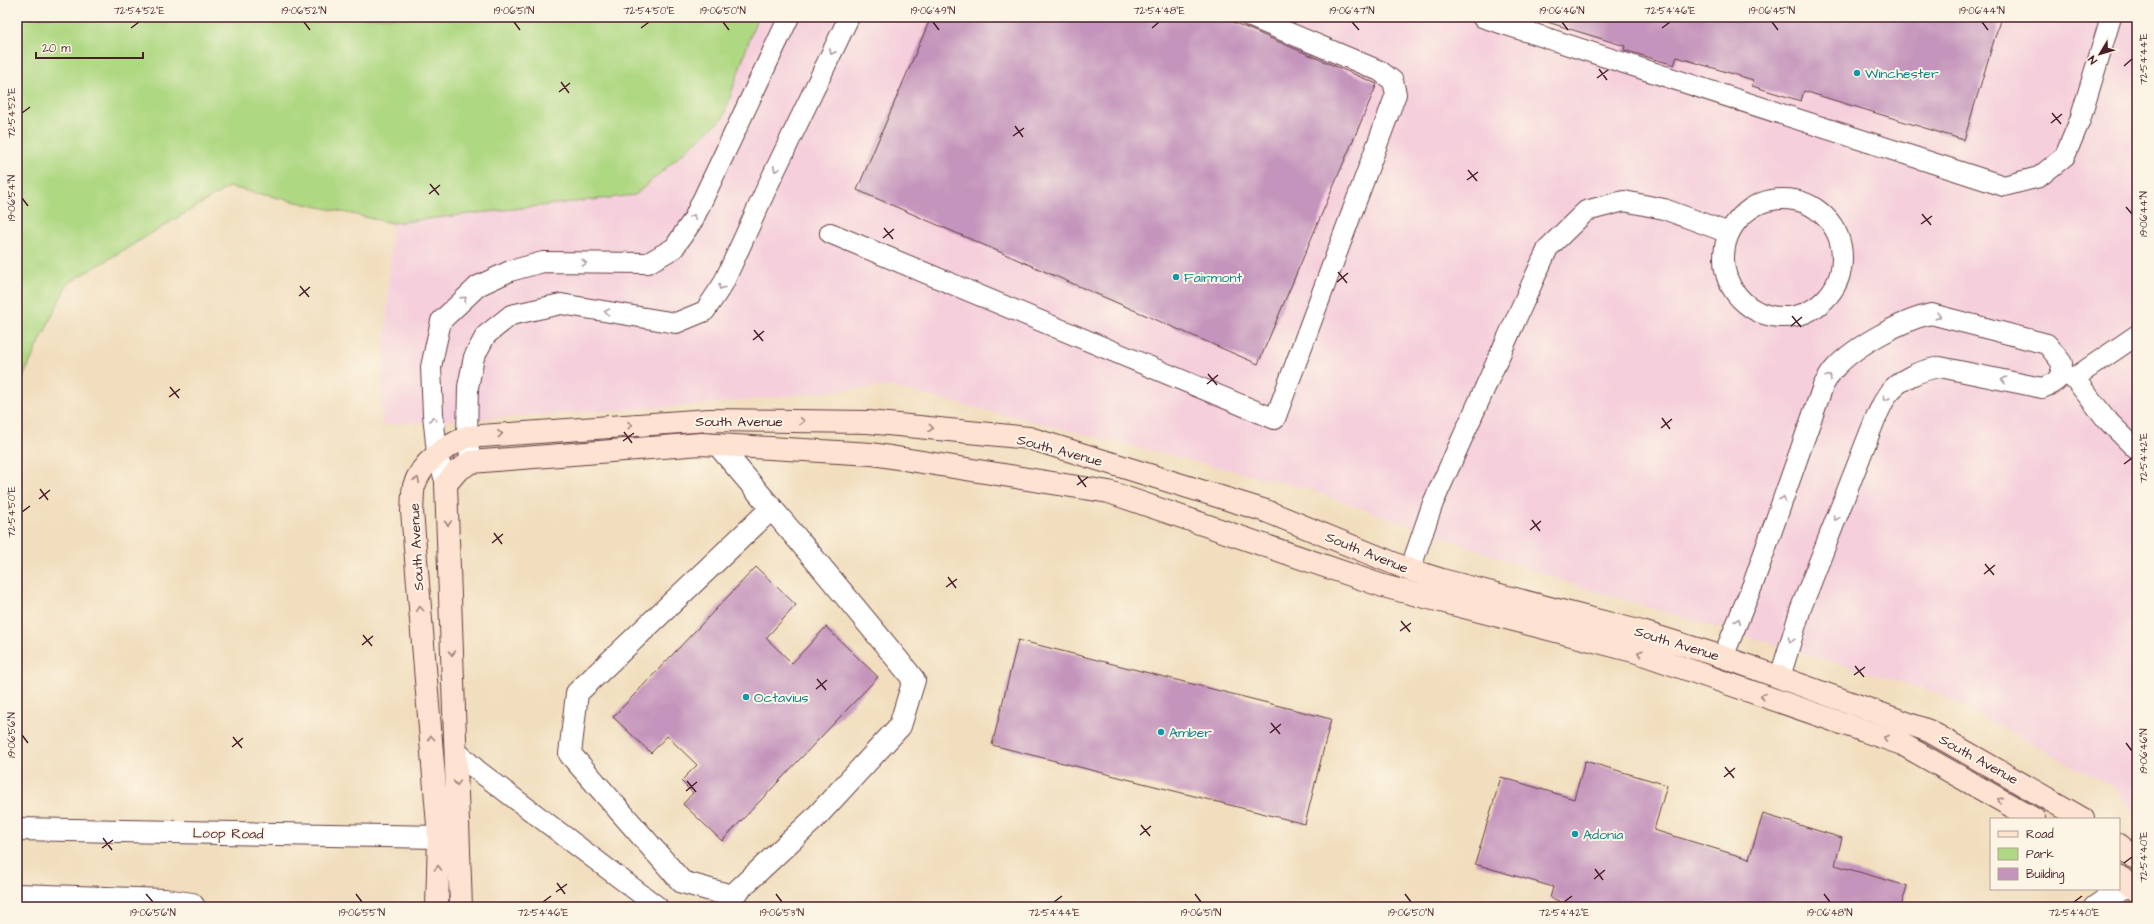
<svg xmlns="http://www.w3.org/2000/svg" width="2154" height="924" viewBox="0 0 2154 924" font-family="'Architects Daughter',sans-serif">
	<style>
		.built { fill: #f5cfdc }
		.green { fill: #afd882; stroke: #7c7c56 }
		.building { fill: #c494bc }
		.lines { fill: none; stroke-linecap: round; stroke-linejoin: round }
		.lane-casing { stroke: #633c41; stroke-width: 22 }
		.street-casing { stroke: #633c41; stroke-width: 24 }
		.secondary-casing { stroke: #633c41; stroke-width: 24 }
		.lane { stroke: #fff; stroke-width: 20 }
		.street { stroke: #fff; stroke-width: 22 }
		.secondary { stroke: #fee3d2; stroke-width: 22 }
		.oneway { stroke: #ae9aa0 }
		.oneway2 { stroke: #a4817e }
		.ticks { fill: none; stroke: #4a1f2b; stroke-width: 1.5 }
		.culture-dot { fill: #0f9aa8; stroke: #fcf5e5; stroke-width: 1.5 }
		.labels { text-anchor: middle; stroke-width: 4; stroke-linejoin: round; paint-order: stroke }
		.culture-label { font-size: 14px; fill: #0d838f; stroke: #fcf5e5; text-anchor: start }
		.street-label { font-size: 14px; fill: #4a1f2b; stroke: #fcf5e5 }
		.neatline { fill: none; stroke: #4a1f2b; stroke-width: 1.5 }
		.ticks-label { font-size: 10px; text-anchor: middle; fill: #4a1f2b }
	</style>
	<rect width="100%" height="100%" fill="#fcf5e5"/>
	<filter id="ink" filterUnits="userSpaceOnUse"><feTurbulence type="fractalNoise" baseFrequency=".025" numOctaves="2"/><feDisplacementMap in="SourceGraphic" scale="8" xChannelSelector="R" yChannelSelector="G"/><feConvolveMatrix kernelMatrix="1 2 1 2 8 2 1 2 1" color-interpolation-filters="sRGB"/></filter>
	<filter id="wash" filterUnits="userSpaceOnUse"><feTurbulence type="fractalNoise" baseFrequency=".012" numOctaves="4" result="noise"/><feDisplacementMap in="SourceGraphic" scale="16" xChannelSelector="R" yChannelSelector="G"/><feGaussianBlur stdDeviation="0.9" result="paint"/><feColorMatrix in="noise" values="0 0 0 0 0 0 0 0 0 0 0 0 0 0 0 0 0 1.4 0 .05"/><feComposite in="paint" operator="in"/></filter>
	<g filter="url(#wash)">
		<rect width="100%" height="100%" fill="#f1debe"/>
		<path class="built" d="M757,17H2137V817L2116,789L1940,694L1581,587L1308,489L887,386L686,406L381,425L392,223L635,195L723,118Z"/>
		<path class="green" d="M17,17H757L723,118L635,195L392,223L229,187L67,284L17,390Z"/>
		<g id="blocks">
			<g class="building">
				<path d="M931,17H1221L1377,84L1258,364L857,190Z"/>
				<path d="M1531,17H2001L1964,140L1804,91L1801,101L1752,86L1753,80L1677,57L1674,65L1624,50L1625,46Z"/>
				<path d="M756,567L796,605L766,638L792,663L826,627L878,677L722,841L683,804L693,793L681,781L697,765L667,736L651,753L613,717Z"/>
				<path d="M1018,640L1331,719L1305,824L992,745Z"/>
				<path d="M1585,761L1667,785L1654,830L1749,859L1763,814L1842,838L1835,865L1907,886L1901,907H1578L1550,898L1553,887L1475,864L1501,777L1574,799Z"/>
			</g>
		</g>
	</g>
	<g filter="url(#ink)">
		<use href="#blocks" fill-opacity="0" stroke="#633c41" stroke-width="1"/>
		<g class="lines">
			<defs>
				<g id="lane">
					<path d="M1482,17L2004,186L2039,177L2065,156L2080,120L2111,17"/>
					<circle cx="1783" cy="258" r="59"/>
					<path d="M830,233L1275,419L1396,94L1393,81L1380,71L1251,17"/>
					<path d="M2062,374L2074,378L2107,420L2137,450"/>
					<path d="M2074,378L2137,335"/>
					<path d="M471,462L467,437L468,387L474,357L486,335L511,315L561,304L676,323L705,311L723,284L769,183L849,17"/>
					<path d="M446,484L437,453L433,414L431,367L441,321L478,286L510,271L543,262L648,263L674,248L693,220L789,17"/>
					<path d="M1410,570L1433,503L1548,248L1586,211L1624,201L1664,209L1729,233"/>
					<path d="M1723,657L1753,584L1823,386C1827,380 1830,373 1835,368C1855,346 1903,320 1931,314L2047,344L2062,363C2062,379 2056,383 2042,388L1940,367C1921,370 1899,379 1888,394C1883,401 1880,410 1876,417L1801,608L1780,677"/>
					<path d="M456,751L477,770L658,907"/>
				</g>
				<g id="street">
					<path d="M718,445C784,523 850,600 914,680L900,726L815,818L732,896L682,882L570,754L577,693L772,508"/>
					<path d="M17,829L439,837"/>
					<path d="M17,895L165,900L192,904L194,907"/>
					<path d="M2095,907L2128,884"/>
				</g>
				<g id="secondary">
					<path d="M2119,845L2137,859"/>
					<path d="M2119,876L2137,892"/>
					<path d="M437,907L439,837L412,511C413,503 412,494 414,486C422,461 445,447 467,437L709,420L868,422L1029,438L1266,511L1410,570L1442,580L1642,632L1723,657L1929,731L2083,819"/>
					<path d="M461,907L446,484L457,471L471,462L701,444L872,454L1109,492L1383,586L1637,652L1902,744L2034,819"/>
				</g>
			</defs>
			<use href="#lane" class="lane-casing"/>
			<use href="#street" class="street-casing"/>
			<use href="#secondary" class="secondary-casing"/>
			<use href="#lane" class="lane"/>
			<use href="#street" class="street"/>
			<use href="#secondary" class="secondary"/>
		</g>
		<defs><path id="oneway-chevron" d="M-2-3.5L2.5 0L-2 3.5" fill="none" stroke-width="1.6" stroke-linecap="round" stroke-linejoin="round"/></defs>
		<g class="oneway">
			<use href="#oneway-chevron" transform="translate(832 52) rotate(116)"/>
			<use href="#oneway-chevron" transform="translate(776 169) rotate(116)"/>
			<use href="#oneway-chevron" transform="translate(693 217) rotate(-62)"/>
			<use href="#oneway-chevron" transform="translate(584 263) rotate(1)"/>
			<use href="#oneway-chevron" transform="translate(721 287) rotate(122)"/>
			<use href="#oneway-chevron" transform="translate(464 299) rotate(-44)"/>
			<use href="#oneway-chevron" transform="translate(607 312) rotate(-170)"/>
			<use href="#oneway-chevron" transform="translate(1938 316) rotate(14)"/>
			<use href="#oneway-chevron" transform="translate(1829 377) rotate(-57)"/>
			<use href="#oneway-chevron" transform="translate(2004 380) rotate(-168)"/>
			<use href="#oneway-chevron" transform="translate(1886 398) rotate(121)"/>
			<use href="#oneway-chevron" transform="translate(433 419) rotate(-96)"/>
			<use href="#oneway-chevron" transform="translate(1783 499) rotate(-71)"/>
			<use href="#oneway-chevron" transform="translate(1836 518) rotate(111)"/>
			<use href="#oneway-chevron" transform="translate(1738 621) rotate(-67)"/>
			<use href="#oneway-chevron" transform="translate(1791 640) rotate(107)"/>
		</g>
		<g class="oneway2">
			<use href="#oneway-chevron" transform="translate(802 421) rotate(1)"/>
			<use href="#oneway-chevron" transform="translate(630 425) rotate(-4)"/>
			<use href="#oneway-chevron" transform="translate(931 428) rotate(6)"/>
			<use href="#oneway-chevron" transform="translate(500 434) rotate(-5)"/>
			<use href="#oneway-chevron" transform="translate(417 480) rotate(-65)"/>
			<use href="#oneway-chevron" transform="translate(448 523) rotate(88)"/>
			<use href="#oneway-chevron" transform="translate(420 609) rotate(-95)"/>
			<use href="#oneway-chevron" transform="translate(452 653) rotate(88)"/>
			<use href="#oneway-chevron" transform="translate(1640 653) rotate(-162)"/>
			<use href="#oneway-chevron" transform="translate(1763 696) rotate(-161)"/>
			<use href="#oneway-chevron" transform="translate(431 738) rotate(-95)"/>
			<use href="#oneway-chevron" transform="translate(1886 738) rotate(-161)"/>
			<use href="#oneway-chevron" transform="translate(457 783) rotate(88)"/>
			<use href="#oneway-chevron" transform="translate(2000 800) rotate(-150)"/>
			<use href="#oneway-chevron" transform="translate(438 868) rotate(-89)"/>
		</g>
	</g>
	<path class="ticks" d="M304,22L310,30M514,22L520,30M723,22L729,30M933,22L939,30M1352,22L1359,30M1562,22L1568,30M1772,22L1778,30M1982,22L1988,30M131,28L139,22M641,28L649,22M1152,28L1159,22M1662,28L1670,22M2124,66L2132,59M1599,69L1607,80M1597,78L1608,70M561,82L569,93M559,92L570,83M22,113L30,107M2052,113L2061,124M2051,123L2062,114M1015,126L1023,137M1013,136L1024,128M1468,170L1477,181M1467,180L1478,172M430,184L439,195M429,194L440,185M22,198L28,206M2126,207L2132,214M1922,214L1931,225M1921,224L1932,216M884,228L893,239M883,238L894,229M1338,272L1347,283M1337,282L1348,273M300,286L309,297M299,296L310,287M1792,316L1801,327M1791,326L1802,317M754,330L763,341M753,340L764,331M1208,374L1217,385M1207,384L1218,375M170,387L179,398M169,397L180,389M1662,418L1670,429M1661,428L1672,419M624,432L632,443M623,441L634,433M2124,464L2132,458M1078,476L1086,487M1077,485L1088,477M40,489L48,500M39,499L50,490M22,512L30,506M1532,520L1540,531M1530,530L1541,521M494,533L502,544M492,543L503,534M1985,564L1994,575M1984,574L1995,565M948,577L956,588M946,587L957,579M1401,621L1410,632M1400,631L1411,623M363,635L372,646M362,645L373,636M1855,666L1864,677M1854,675L1865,667M817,679L826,690M816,689L827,680M1271,723L1280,734M1270,733L1281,724M22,735L28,743M233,737L242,748M2126,743L2132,751M232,747L243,738M1725,767L1734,778M1724,777L1735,768M687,781L696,792M686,791L697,782M1141,825L1150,836M1140,835L1151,826M103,838L112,850M102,848L113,840M2124,863L2132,857M1595,869L1603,880M1594,879L1605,870M557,883L565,894M556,892L567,884M146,894L153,902M356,894L362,902M776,894L782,902M1195,894L1201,902M1405,894L1411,902M1824,894L1830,902M543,902L551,896M1054,902L1062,896M1564,902L1572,896M2074,902L2082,896"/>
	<g class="culture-dot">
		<circle cx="1857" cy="73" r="4"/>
		<circle cx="1176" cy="277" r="4"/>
		<circle cx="746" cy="697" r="4"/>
		<circle cx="1161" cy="732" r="4"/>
		<circle cx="1575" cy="834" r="4"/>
	</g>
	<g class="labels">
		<g class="culture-label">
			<text x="1865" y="78">Winchester</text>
			<text x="1184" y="282">Fairmont</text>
			<text x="754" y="702">Octavius</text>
			<text x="1169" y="737">Amber</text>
			<text x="1583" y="839">Adonia</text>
		</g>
		<g class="street-label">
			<text x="739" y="426">South Avenue</text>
			<text transform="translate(1060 450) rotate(15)" y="5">South Avenue</text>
			<text transform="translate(416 547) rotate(-93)" y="5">South Avenue</text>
			<text transform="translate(1367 552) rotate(22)" y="5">South Avenue</text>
			<text transform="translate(1677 643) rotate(17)" y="5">South Avenue</text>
			<text transform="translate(1979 759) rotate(29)" y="5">South Avenue</text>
			<text transform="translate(228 833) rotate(1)" y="5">Loop Road</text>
		</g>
	</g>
	<rect width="2154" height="924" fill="none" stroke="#fcf5e5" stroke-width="44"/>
	<rect x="1990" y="818" width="130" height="72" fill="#fcf5e5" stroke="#b59f9b"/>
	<rect x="1998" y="831" width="20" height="6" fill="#fee3d2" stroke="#b59f9b"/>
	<text x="2026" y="838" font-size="12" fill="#4a1f2b">Road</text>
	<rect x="1998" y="848" width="20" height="12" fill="#afd882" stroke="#b59f9b"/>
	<text x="2026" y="858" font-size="12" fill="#4a1f2b">Park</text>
	<rect x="1998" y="868" width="20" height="12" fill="#c494bc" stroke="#b59f9b"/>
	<text x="2026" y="878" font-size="12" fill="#4a1f2b">Building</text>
	<g transform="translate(2100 54) rotate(232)" stroke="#fcf5e5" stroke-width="3" paint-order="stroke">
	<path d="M0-3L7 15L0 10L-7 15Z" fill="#4a1f2b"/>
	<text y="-6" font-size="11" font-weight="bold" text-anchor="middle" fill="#4a1f2b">N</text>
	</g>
	<path d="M36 52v6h107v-6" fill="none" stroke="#4a1f2b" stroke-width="2"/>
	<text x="42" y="52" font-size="12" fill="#4a1f2b" stroke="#fcf5e5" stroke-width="3" paint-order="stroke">20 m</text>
	<rect x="22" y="22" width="2110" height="880" class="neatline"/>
	<g class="ticks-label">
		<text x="139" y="14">72°54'52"E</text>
		<text x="304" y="14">19°06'52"N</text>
		<text x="514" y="14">19°06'51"N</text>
		<text x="649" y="14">72°54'50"E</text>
		<text x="723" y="14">19°06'50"N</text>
		<text x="933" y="14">19°06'49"N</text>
		<text x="1159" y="14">72°54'48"E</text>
		<text x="1352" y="14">19°06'47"N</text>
		<text x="1562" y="14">19°06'46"N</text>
		<text x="1670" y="14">72°54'46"E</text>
		<text x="1772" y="14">19°06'45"N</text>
		<text x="1982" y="14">19°06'44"N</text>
		<text transform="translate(2143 59) rotate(-90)" y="4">72°54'44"E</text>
		<text transform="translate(11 113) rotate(-90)" y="4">72°54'52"E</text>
		<text transform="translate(11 198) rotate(-90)" y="4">19°06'54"N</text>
		<text transform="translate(2143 214) rotate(-90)" y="4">19°06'44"N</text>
		<text transform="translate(2143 458) rotate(-90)" y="4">72°54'42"E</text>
		<text transform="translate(11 512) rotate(-90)" y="4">72°54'50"E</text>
		<text transform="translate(11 735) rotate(-90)" y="4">19°06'56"N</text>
		<text transform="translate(2143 751) rotate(-90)" y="4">19°06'46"N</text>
		<text transform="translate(2143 857) rotate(-90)" y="4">72°54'40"E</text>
		<text x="153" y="916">19°06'56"N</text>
		<text x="362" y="916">19°06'55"N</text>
		<text x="543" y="916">72°54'46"E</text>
		<text x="782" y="916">19°06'53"N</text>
		<text x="1054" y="916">72°54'44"E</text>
		<text x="1201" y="916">19°06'51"N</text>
		<text x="1411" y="916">19°06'50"N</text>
		<text x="1564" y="916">72°54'42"E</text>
		<text x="1830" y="916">19°06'48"N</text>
		<text x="2074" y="916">72°54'40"E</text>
	</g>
</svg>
